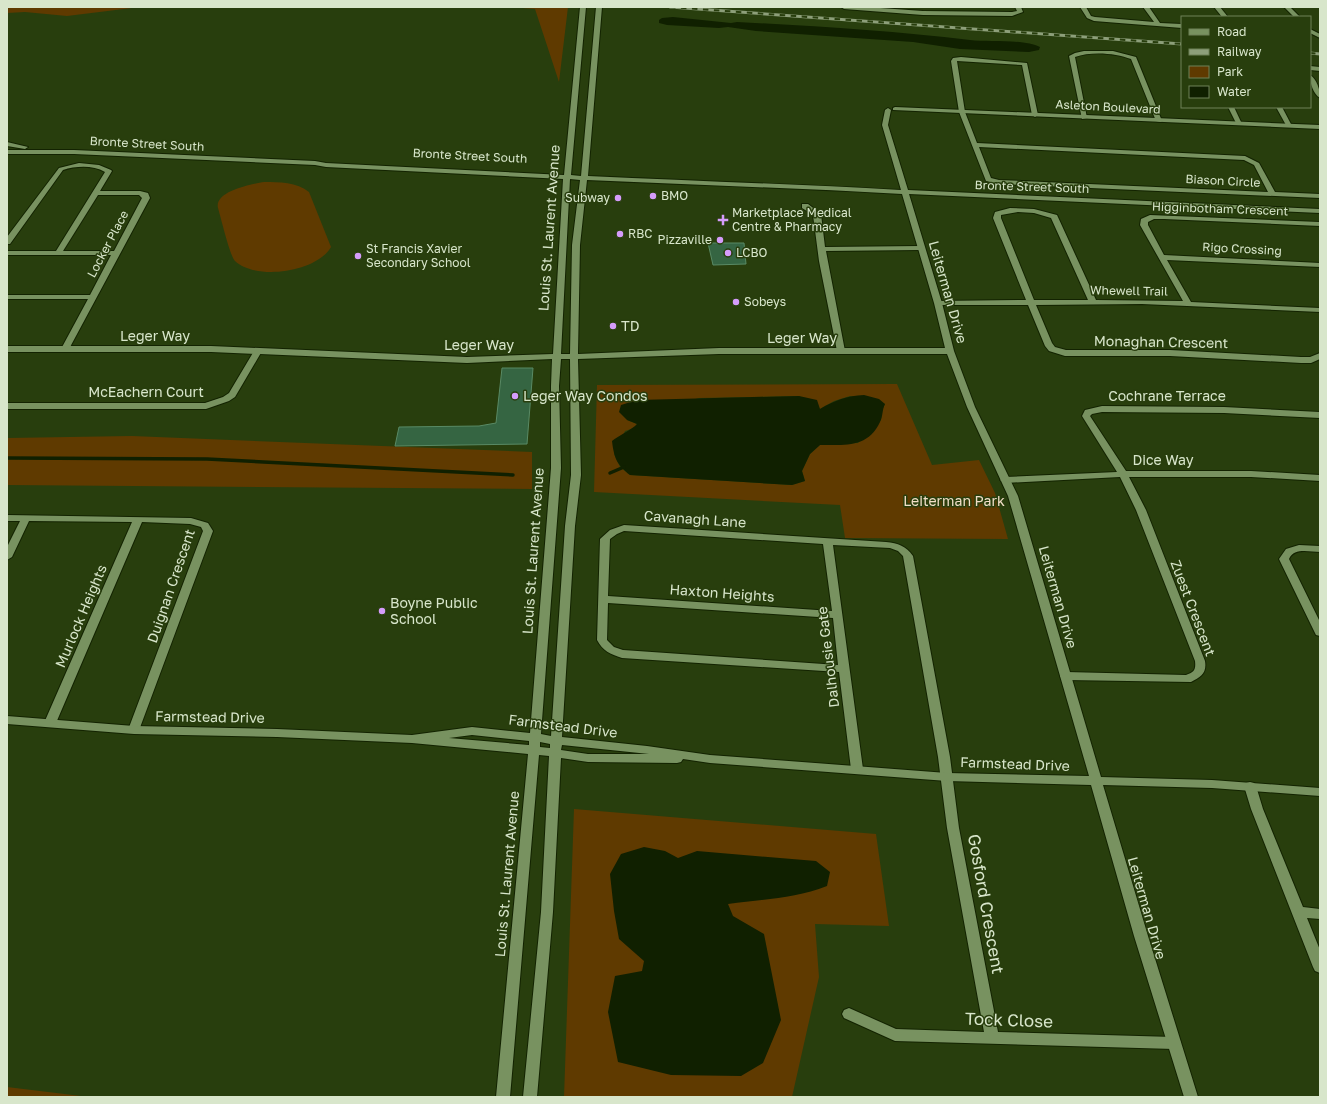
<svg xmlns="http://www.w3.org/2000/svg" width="1327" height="1104" viewBox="0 0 1327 1104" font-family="'Golos Text',sans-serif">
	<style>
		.green { fill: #5f3a00; fill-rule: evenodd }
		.water { fill: #102000 }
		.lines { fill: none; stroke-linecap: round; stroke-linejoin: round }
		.stream { stroke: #102000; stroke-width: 3.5 }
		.building { fill: #356542; stroke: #598a65 }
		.street-casing { stroke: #132301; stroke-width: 2 }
		.secondary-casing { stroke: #132301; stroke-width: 2 }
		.street { fill: #789260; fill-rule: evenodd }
		.secondary { fill: #789260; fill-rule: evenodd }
		.rail-casing { stroke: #8d9f7a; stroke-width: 3 }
		.rail { stroke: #283e0d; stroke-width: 2; stroke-dasharray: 5.5; stroke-linecap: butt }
		.poi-dot { fill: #d59cfb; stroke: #283e0d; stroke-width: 1.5 }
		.labels { text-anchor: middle; stroke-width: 3; stroke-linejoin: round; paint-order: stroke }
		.far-street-label { font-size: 12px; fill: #d8e6cb; stroke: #283e0d }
		.far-poi-label { font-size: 12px; fill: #d8e6cb; stroke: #283e0d; text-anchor: start }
		.street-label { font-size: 14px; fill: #d8e6cb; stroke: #283e0d }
		.poi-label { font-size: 14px; fill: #d8e6cb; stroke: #283e0d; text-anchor: start }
		.park-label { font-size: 14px; fill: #f2dec7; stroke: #283e0d }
		.near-street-label { font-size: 17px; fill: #d8e6cb; stroke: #283e0d }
	</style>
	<rect width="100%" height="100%" fill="#283e0d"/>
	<g class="green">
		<path d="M7,7H140L67,16L25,12L7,13Z"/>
		<path d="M510,7H568L559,82L535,9Z"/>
		<path d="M264,182C279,182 297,182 309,192L331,247C317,272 256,281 235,261C230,256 221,218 218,208C214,191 252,184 264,182Z"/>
		<path d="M897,384L932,465L979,460L995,493L1008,539L845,538L840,505L594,492L597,385ZM799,396L820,409L834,401L850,396L885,404L882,410L881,420L858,443L820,445L810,454L802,471L805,481L792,485L630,475L620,467L614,454L625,431L634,428L637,424L627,420L699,398Z"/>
		<path d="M132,436L532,452V489L7,485V438Z"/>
		<path d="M574,809L876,834L889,926L815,924L819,977L792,1097H564Z"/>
		<path d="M7,1087L81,1096L128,1097H7Z"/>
	</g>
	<g class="water">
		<path d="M673,17L731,23L737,22C815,26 893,31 970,40C988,42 1025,39 1040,47L1039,50L1029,52L960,49L913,42L756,31L728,27L719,28L667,25L659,23V20L662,18Z"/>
		<path d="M864,395L879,399L885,404C882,410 883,416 880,422C868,448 845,445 820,445L810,454L802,471L805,481L792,485L630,475C617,465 614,458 612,441C618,436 633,429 637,424L627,420L619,412L621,405L637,400L799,396L817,400L820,409C835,400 847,396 864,395Z"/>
		<path d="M644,847L665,851L678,858L697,851L816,861L830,872L827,886C794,899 762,899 728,904L733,916L764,934L781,1020L763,1063L741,1076L671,1075L618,1062L608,1012L615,976L642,971L644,961L619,939L614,911L610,874L621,854Z"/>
	</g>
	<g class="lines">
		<g class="stream">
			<path d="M7,458L207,459L513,475"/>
			<path d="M610,473L624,467"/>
		</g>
	</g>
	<g class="building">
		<path d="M708,243H744L746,264L713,265Z"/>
		<path d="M502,368H533L527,444L395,446L399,427L479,426L496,423Z"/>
	</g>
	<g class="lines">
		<defs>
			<g id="street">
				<path d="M841,7H866L923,11L1012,12L1017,11L1015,7H1021L1023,12L1012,16L923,15L844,9Z"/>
				<path d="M1080,7H1086L1091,16L1095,17L1154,22L1143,7H1149L1160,23L1182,24V28L1094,21L1087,18Z"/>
				<path d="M1214,7H1220L1228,17H1222Z"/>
				<path d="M1284,7H1290L1300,17H1294Z"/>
				<path d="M1310,29L1320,34V38L1310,33Z"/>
				<path d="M1084,51H1113L1136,57L1162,121L1161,122L1156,121L1131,59C1116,53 1091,51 1075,57L1087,118L1082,119L1069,56L1075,53Z"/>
				<path d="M961,57L1027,63L1038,115L1035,117L1032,115L1022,65L957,61L965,112L977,143L1245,156L1259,163L1275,192L1320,194V198L999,184L986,181L959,112L951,61L953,58ZM979,147L1244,160L1254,165L1268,192L999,180L991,178Z"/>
				<path d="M1310,66L1320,67V71L1310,70Z"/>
				<path d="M1310,75C1317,79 1320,90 1320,98C1313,94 1310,83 1310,75Z"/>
				<path d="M1228,107H1234L1242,124L1241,125H1237Z"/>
				<path d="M1276,107H1282L1292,126L1291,127H1287Z"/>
				<path d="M79,163L99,165L111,170L112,171L100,191H140L148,193L150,198L69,349L65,352L61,349L88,299H7V295H90L111,255H7V251H56L105,172C93,165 76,166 63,170L10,244H7V237L59,168ZM98,195H139L142,198L114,251H63Z"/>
				<path d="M802,204H808L821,214L825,247L920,246L924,248L920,250L826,251L845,351L844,353L841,354L837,351L819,261L813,215L802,208Z"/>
				<path d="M1010,208L1034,209L1057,215L1096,300L1183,301L1140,225L1141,219L1150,215L1320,222V226L1164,219H1154L1148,222V225L1164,255L1320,263V267L1167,260L1191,302L1320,308V312L1142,304L1036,305L1052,343L1055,347L1066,350H1170L1301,357H1310L1320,353V359L1311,363H1301L1170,356H1065L1049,351L1045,346L1028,305H935V301H938L1026,300L993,218L995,212ZM1018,212L1034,213L1051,218L1088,300H1034L1001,218V215Z"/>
				<path d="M258,348L262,351L235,397L229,401L206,409H7V403H205L223,397L229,393L254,351Z"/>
				<path d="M1102,406L1224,407L1320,412V418L1224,413L1102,412L1092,414L1090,416L1126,471H1251L1320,475V481L1251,477H1129L1146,510L1205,661C1207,673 1201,677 1191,682L1066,680L1062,679L1060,676L1062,673L1066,672L1186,675C1194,672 1196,670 1195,661L1136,510L1120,477L1005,483L1000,480L1005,477L1117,472L1082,416L1085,410Z"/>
				<path d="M7,515L191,518L208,523L213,531L138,733H130L128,730L203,531L201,527L190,524L142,522L56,723L54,726H46L44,723L132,522L29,521L12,557L7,560V547L20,521H7Z"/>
				<path d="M624,525L886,542C898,543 906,546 913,556L950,757L959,828L998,1032L1174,1037L1179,1039L1181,1043L1179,1047L1174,1049L895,1041L844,1018L842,1014L844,1010L849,1008L896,1029L984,1032L947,828L938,757L903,556L898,551L890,548L833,545L863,769L861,772L857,773L853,772L851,769L839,672L622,658C610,654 603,651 597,640L600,539L610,530ZM624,531L823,544L832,611L608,596L610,539L617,534ZM608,603L833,618L838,665L623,650L614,647L607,640Z"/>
				<path d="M1299,545L1320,546V552C1310,552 1294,547 1289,559L1320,622V636L1316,635L1315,633L1279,559L1286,549Z"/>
				<path d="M1250,782L1254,783L1256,786L1263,809L1303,907L1320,909V919L1307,918L1320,950V973L1315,971L1313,967L1251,809L1244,786L1246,783Z"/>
			</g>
			<g id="secondary">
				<path d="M580,7H586L571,175L581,176L596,7H602L588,176C692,181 796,184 901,190L882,125L885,110L888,108L891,110L888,125L908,190L1320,209V213L909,194L942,303L954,351L975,407L1018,496L1101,777L1212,780L1320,788V796L1212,788L1103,785L1148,936L1198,1097H1184L1134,936L1091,785L947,781L710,763L683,759L681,762L677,763L588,762L561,758L553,912L537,1097H523L541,912L549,756L539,755L510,1097H496L528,754L412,743L277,737L134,734L7,724V716L134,726L277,729L412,735L472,727L530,733L551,468V386L552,359L467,363L211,352H7V346H211L467,357L553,354L563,179L326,167L315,165L74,154H7V150H74L315,161L326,163L564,175ZM570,179L580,180L572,245L570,354H561ZM587,180C692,185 797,188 902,194L934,303L945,348H719L578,354L580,245ZM719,354H947L967,407L1008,496L1089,776L947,773L710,755L647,746L562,737L575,526L581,475L578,359ZM561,359H570L571,475L565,526L551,736L541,734L561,468L559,386ZM472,735L529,741V745L449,738ZM540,742L550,744V748L540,747ZM562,745L649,754H588L561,750Z"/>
				<path d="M895,107L1320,125V129L893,110V108Z"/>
				<path d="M7,142L28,147L25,149L7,146Z"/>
			</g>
		</defs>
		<use href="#street" class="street-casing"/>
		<use href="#secondary" class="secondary-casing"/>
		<use href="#street" class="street"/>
		<use href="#secondary" class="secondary"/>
		<defs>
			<g id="rail">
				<path d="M670,7L1182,44"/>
				<path d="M1310,53L1320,54"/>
			</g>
		</defs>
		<use href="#rail" class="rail-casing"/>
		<use href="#rail" class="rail"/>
	</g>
	<g class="poi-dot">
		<circle cx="653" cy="196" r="4"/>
		<circle cx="618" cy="198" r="4"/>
		<path d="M721 214h4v4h4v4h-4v4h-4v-4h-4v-4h4z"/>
		<circle cx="620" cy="234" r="4"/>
		<circle cx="720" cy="240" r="4"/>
		<circle cx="728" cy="253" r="4"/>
		<circle cx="358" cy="256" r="4"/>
		<circle cx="736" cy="302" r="4"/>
		<circle cx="613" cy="326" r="4"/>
		<circle cx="515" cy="396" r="4"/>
		<circle cx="382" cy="611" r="4"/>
	</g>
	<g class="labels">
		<g class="far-street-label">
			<text transform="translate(1108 107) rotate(3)" y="4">Asleton Boulevard</text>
			<text transform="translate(147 144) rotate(3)" y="4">Bronte Street South</text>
			<text transform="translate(470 156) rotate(3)" y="4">Bronte Street South</text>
			<text transform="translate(1223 181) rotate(3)" y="4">Biason Circle</text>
			<text transform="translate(1032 187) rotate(2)" y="4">Bronte Street South</text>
			<text transform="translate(1220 209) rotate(2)" y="4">Higginbotham Crescent</text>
			<text transform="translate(108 244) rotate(-62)" y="4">Locker Place</text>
			<text transform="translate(1242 249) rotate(3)" y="4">Rigo Crossing</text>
			<text transform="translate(1129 291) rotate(1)" y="4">Whewell Trail</text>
		</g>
		<g class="far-poi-label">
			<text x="661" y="200">BMO</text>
			<text x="610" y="202" text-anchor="end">Subway</text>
			<text x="732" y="217">Marketplace Medical<tspan x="732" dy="14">Centre &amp; Pharmacy</tspan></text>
			<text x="628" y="238">RBC</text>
			<text x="712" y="244" text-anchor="end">Pizzaville</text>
			<text x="366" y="253">St Francis Xavier<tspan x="366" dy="14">Secondary School</tspan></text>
			<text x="736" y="257">LCBO</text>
			<text x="744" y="306">Sobeys</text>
		</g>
		<g class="street-label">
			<text transform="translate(549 228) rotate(-86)" y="5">Louis St. Laurent Avenue</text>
			<text transform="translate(948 292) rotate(74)" y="5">Leiterman Drive</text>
			<text x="155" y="341">Leger Way</text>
			<text x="802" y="343">Leger Way</text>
			<text transform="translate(1161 342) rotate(1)" y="5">Monaghan Crescent</text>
			<text x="479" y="350">Leger Way</text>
			<text x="146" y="397">McEachern Court</text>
			<text x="1167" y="401">Cochrane Terrace</text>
			<text x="1163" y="465">Dice Way</text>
			<text transform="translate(695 519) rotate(4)" y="5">Cavanagh Lane</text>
			<text transform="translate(533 551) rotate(-86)" y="5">Louis St. Laurent Avenue</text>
			<text transform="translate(171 586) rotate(-71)" y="5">Duignan Crescent</text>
			<text transform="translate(722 593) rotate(4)" y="5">Haxton Heights</text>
			<text transform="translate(1058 597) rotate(74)" y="5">Leiterman Drive</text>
			<text transform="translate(1193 608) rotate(69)" y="5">Zuest Crescent</text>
			<text transform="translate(81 616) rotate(-67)" y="5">Murlock Heights</text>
			<text transform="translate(828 657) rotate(-97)" y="5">Dalhousie Gate</text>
			<text transform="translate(210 717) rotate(1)" y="5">Farmstead Drive</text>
			<text transform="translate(563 726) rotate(7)" y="5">Farmstead Drive</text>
			<text transform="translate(1015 764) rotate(2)" y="5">Farmstead Drive</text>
			<text transform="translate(507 874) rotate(-85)" y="5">Louis St. Laurent Avenue</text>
			<text transform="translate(1147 908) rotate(74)" y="5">Leiterman Drive</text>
		</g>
		<g class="poi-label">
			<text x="621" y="331">TD</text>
			<text x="523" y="401">Leger Way Condos</text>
			<text x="390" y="608">Boyne Public<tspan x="390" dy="16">School</tspan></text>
		</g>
		<g class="park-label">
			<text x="954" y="506">Leiterman Park</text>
		</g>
		<g class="near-street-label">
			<text transform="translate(986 904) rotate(80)" y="6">Gosford Crescent</text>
			<text transform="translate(1009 1020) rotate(2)" y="6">Tock Close</text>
		</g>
	</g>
	<rect width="1327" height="1104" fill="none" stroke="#d8e6cb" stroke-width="16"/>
	<rect x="1181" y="16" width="130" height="92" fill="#283e0d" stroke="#6e8159"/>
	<rect x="1189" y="29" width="20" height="6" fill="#789260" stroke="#6e8159"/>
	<text x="1217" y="36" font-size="12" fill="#d8e6cb">Road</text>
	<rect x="1189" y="49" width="20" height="6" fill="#8d9f7a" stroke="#6e8159"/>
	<text x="1217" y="56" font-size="12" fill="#d8e6cb">Railway</text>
	<rect x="1189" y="66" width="20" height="12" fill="#5f3a00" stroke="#6e8159"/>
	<text x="1217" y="76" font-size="12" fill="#d8e6cb">Park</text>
	<rect x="1189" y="86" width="20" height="12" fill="#102000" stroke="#6e8159"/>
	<text x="1217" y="96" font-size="12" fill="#d8e6cb">Water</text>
</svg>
